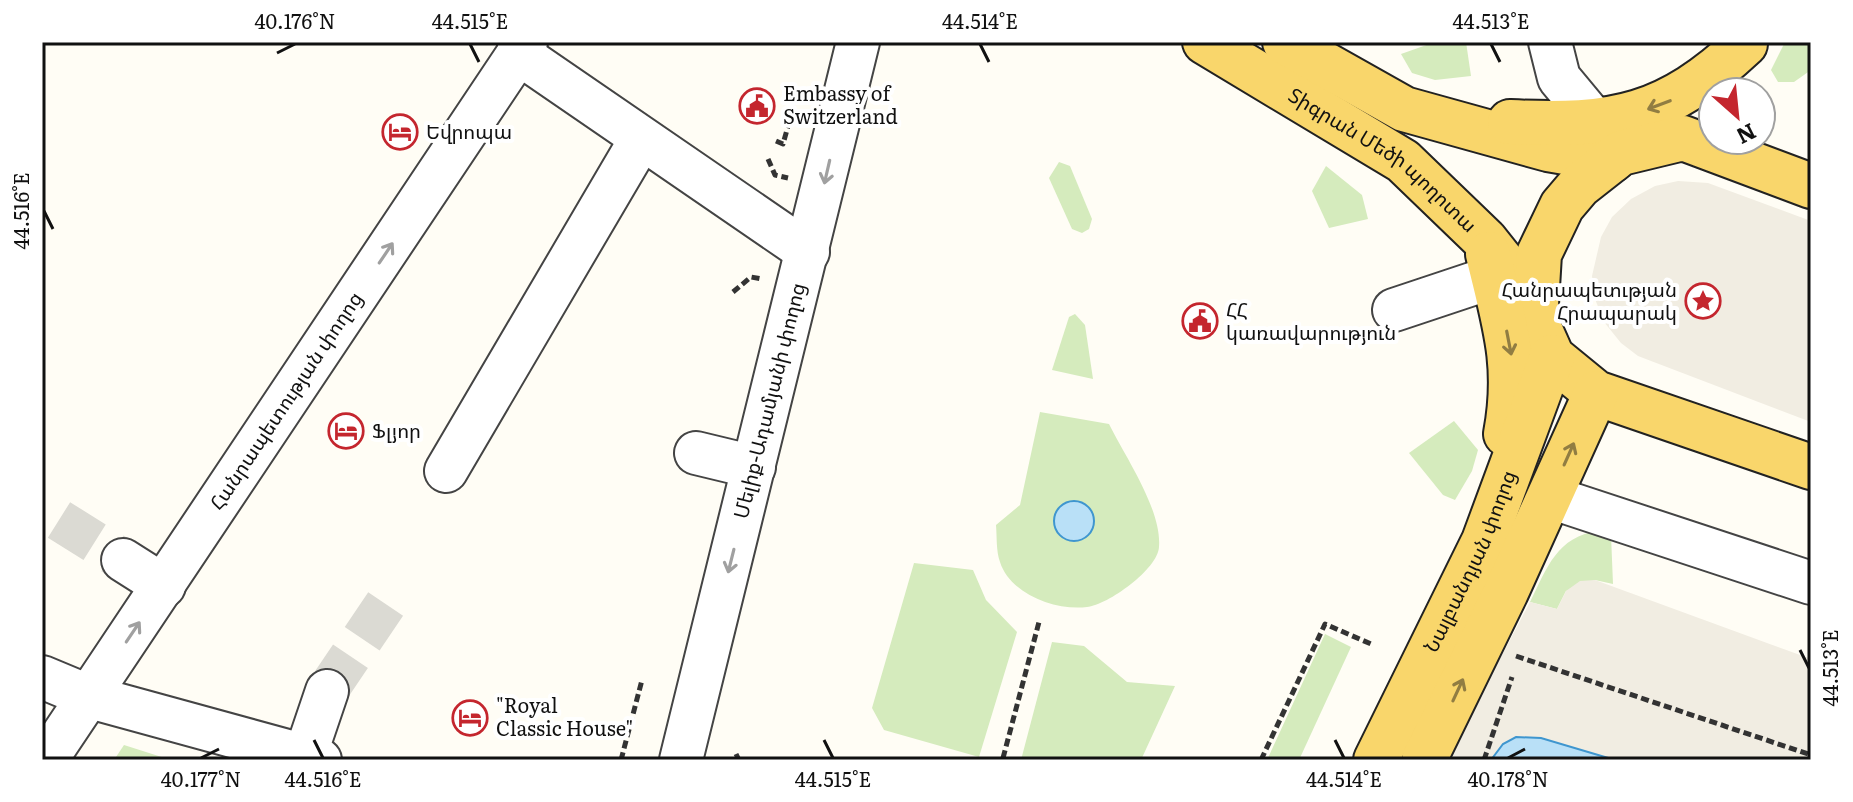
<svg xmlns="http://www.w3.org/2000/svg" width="1853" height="802" viewBox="0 0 1853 802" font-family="Literata,'Noto Sans Armenian',serif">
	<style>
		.green { fill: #d5ebbd }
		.plaza { fill: #f1ede2 }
		.water { fill: #b9e0f7; stroke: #3f96cf; stroke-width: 2 }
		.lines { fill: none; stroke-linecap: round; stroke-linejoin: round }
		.minor-tunnel { stroke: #dbdad3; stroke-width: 42; stroke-dasharray: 42 21; stroke-linecap: butt }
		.minor-casing { stroke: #444; stroke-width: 46 }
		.major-casing { stroke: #222; stroke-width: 48 }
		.path { stroke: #333; stroke-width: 5; stroke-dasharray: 8 4; stroke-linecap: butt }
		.minor { stroke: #fff; stroke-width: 42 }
		.major { stroke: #f9d66b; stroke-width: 44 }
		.oneway { stroke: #917d42 }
		.oneway2 { stroke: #a0a0a0 }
		.ticks { fill: none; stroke: #111; stroke-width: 3 }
		.labels { text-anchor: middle; stroke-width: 8; stroke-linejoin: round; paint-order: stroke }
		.poi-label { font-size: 20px; fill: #111; stroke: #fff; text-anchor: start }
		.street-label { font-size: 20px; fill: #111; stroke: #fff }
		.neatline { fill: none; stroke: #111; stroke-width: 3 }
		.ticks-label { font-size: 20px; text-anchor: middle; fill: #111 }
	</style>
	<rect width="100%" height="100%" fill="#fffdf5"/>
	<g class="green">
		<path d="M1435,42H1466L1471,76L1435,80L1412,73L1401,54Z"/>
		<path d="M1785,42L1811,45V70L1794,82H1778L1771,70Z"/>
		<path d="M1059,162L1070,166L1092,219L1089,229L1082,233L1072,229L1049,178Z"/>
		<path d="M1326,166L1362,195L1368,219L1329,228L1312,191Z"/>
		<path d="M1075,314L1085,325L1093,379L1052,370L1069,317Z"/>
		<path d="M1040,412L1109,424C1126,458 1162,510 1159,547C1158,569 1108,605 1087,607C1056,611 1010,594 1000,562C996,551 997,537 996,525L1020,505Z"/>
		<path d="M1454,421L1478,450L1472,471L1455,500L1443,495L1409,453Z"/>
		<path d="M1599,531L1611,535L1613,584L1595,580L1566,591L1557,609L1530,602C1547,568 1557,536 1599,531Z"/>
		<path d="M914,563L973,570L986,600L1017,632L979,757L884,730L872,708Z"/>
		<path d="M1325,634L1351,647L1299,760H1267Z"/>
		<path d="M1052,642L1084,646L1127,682L1175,686L1141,760H1021Z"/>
		<path d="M124,745L171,760H114Z"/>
	</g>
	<g class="plaza">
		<path d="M1678,181L1708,183L1811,221V422L1638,356L1621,343L1604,322L1595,299L1592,276L1601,237L1612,217L1631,199L1655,186Z"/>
		<path d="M1595,580L1811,659V760H1615L1541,738L1516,737L1503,744L1491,760H1447L1530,602L1557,609L1566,591L1580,581Z"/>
	</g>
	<g class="water">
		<circle cx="1074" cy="521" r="20"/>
		<path d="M1516,737L1541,738L1615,760H1491L1503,744Z"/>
	</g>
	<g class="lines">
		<g class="minor-tunnel">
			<path d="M59,520L123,560"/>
			<path d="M327,691L395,590"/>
		</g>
		<defs>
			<g id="minor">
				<path d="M1550,42L1559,78L1613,143"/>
				<path d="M518,53L808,252"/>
				<path d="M1394,310L1493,277"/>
				<path d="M696,453L754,467"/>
				<path d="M446,471L641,139"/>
				<path d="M1550,497L1811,583"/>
				<path d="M123,560L164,586"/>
				<path d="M42,677L90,697L320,760"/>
				<path d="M305,756L327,691"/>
				<path id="s1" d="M46,760L526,42"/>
				<path id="s2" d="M681,760L858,42"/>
			</g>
			<g id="major">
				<path id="s3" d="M1205,42L1403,161L1485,240L1536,304"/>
				<path d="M1285,42L1404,109L1548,149L1612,160"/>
				<path d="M1510,122C1615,127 1667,117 1745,44"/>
				<path d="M1811,186L1683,138L1621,153L1579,186L1562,206L1539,254L1536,304L1540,330L1552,357L1596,393L1811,467"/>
				<path d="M1488,254C1504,322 1519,364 1506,434"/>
				<path id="s4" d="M1376,760L1484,541L1552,357"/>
				<path d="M1424,760L1506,592L1596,393"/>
			</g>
		</defs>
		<use href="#minor" class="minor-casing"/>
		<use href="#major" class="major-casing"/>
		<g class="path">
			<path d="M776,141L783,144L792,112L802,114"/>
			<path d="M768,159L775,175L788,178"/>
			<path d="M733,292L751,277L762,279"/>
			<path d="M1516,656L1811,755"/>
			<path d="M736,754L739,760"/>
			<path d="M1003,758L1039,622"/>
			<path d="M621,760L642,680"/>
			<path d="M1261,760L1325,624L1371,644"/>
			<path d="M1484,760L1512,677"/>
		</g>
		<use href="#minor" class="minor"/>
		<use href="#major" class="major"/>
	</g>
	<defs><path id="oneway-shaft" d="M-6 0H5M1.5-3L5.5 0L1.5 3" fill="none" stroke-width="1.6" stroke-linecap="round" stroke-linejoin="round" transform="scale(2)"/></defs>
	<g class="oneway">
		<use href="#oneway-shaft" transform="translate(1659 105) rotate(159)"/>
		<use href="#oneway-shaft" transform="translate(1509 343) rotate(79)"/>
		<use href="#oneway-shaft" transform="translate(1569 454) rotate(-66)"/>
		<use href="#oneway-shaft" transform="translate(1458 690) rotate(-65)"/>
	</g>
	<g class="oneway2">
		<use href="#oneway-shaft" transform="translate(827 172) rotate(103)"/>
		<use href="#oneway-shaft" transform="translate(386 253) rotate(-56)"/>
		<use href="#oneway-shaft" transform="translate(731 561) rotate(104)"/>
		<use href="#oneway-shaft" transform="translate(133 632) rotate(-56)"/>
	</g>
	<path class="ticks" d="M470,44L479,62M980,44L989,62M1491,44L1500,62M277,53L295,44M44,211L53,229M1800,650L1809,668M314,740L323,758M824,740L833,758M1335,740L1344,758M201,758L219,749M1508,758L1525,749"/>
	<defs>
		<symbol id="civic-ring" viewBox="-11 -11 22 22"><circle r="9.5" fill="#fff" stroke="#c4262e" stroke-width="1.5"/><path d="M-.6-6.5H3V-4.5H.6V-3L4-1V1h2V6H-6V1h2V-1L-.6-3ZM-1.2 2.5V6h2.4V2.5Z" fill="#c4262e"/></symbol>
		<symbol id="hotel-ring" viewBox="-11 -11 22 22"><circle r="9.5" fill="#fff" stroke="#c4262e" stroke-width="1.5"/><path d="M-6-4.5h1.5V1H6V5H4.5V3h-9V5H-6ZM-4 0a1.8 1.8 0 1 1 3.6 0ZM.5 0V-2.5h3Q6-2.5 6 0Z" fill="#c4262e"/></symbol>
		<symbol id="sight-ring" viewBox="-11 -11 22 22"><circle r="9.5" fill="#fff" stroke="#c4262e" stroke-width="1.5"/><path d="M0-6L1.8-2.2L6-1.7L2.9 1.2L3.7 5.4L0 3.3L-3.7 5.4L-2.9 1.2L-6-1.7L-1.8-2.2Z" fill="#c4262e"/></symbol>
	</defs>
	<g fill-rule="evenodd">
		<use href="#civic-ring" x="737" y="86" width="40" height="40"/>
		<use href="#hotel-ring" x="380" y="112" width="40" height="40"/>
		<use href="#sight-ring" x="1683" y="281" width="40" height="40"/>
		<use href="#civic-ring" x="1180" y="301" width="40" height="40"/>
		<use href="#hotel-ring" x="326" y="411" width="40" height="40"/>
		<use href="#hotel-ring" x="450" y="698" width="40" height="40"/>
	</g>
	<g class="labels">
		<g class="poi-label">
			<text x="783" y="101">Embassy of<tspan x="783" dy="23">Switzerland</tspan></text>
			<text x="426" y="139">Եվրոպա</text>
			<text x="1677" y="297" text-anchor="end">Հանրապետւթյան<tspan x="1677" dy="23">Հրապարակ</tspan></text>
			<text x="1226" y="317">ՀՀ<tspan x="1226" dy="23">կառավարություն</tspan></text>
			<text x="372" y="438">Ֆլյոր</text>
			<text x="496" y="713">"Royal<tspan x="496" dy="23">Classic House"</tspan></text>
		</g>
		<g class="street-label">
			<text dy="7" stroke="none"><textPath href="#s3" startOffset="214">Տիգրան Մեծի պողոտա</textPath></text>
			<text dy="7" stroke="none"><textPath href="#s1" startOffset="432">Հանրապետության փողոց</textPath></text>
			<text dy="7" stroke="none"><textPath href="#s2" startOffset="370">Մելիք-Ադամյանի փողոց</textPath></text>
			<text dy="7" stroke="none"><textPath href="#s4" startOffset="220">Նալբանդյան փողոց</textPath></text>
		</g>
	</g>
	<rect width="1853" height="802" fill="none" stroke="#ffffff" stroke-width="88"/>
	<g transform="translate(1737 116) rotate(153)"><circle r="38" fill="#ffffff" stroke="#a0a0a0" stroke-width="2"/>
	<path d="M0-6L14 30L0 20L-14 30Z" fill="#c4262e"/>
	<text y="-12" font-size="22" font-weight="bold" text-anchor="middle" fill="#111111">N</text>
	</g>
	<rect x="44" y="44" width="1765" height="714" class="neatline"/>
	<g class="ticks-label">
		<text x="295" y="29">40.176°N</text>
		<text x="470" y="29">44.515°E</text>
		<text x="980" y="29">44.514°E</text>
		<text x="1491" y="29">44.513°E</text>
		<text transform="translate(22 211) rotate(-90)" y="7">44.516°E</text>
		<text transform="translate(1831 668) rotate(-90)" y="7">44.513°E</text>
		<text x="201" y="787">40.177°N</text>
		<text x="323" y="787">44.516°E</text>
		<text x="833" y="787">44.515°E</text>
		<text x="1344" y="787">44.514°E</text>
		<text x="1508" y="787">40.178°N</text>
	</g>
</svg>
